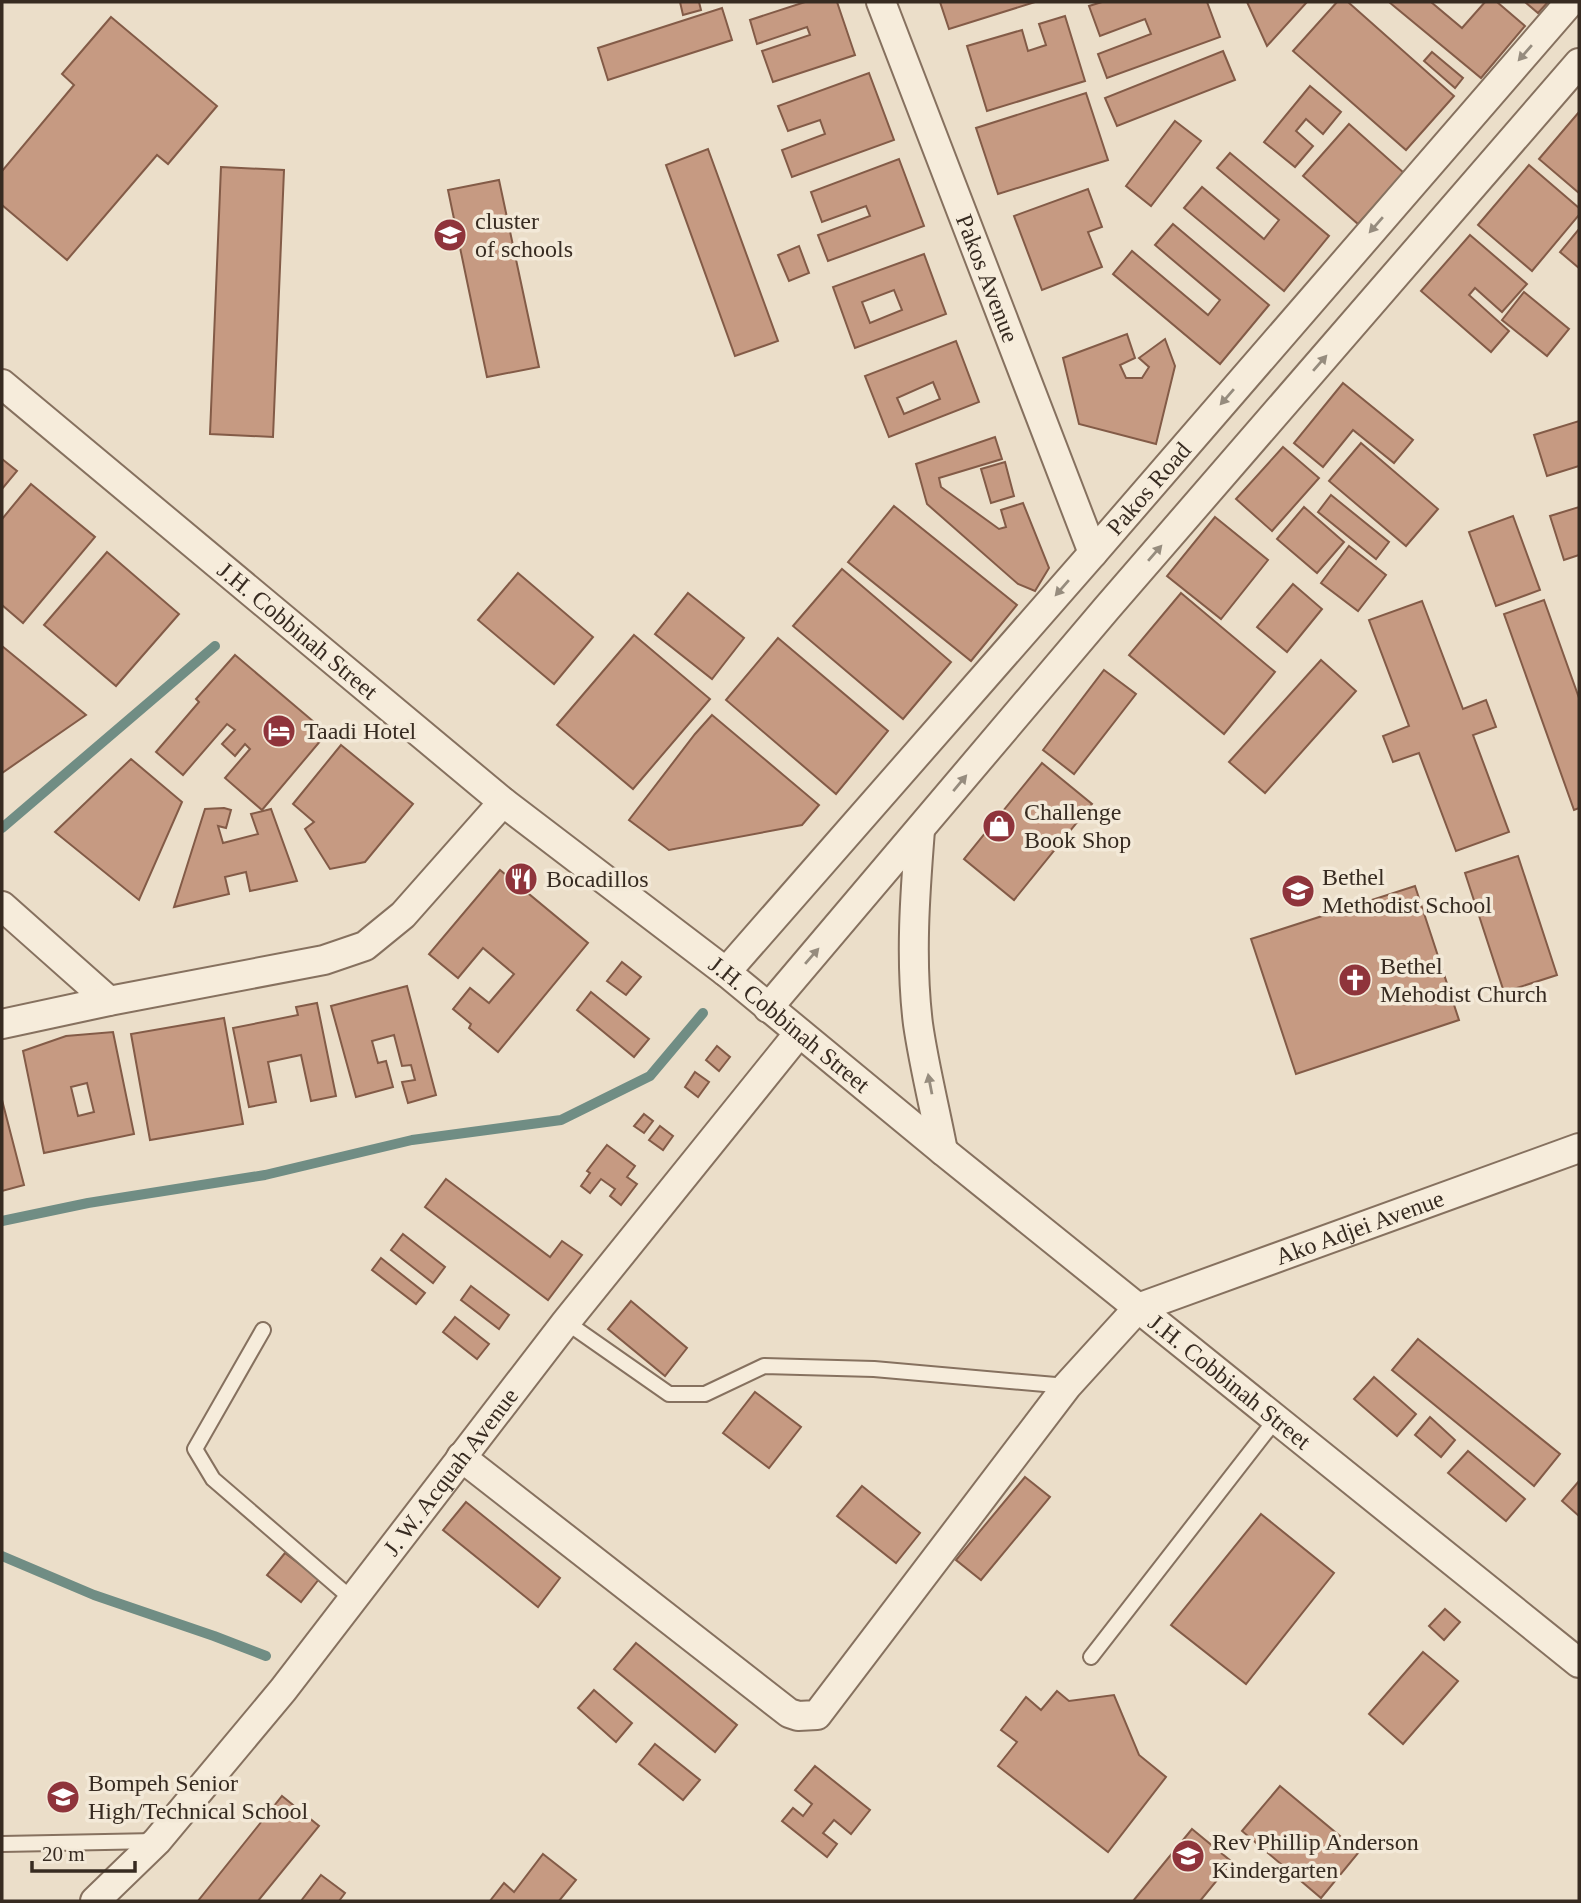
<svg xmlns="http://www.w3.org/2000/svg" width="1581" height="1903" viewBox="0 0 1581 1903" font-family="'Times New Roman',serif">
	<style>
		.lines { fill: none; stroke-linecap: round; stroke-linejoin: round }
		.stream { stroke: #708d84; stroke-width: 10 }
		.building { fill: #c69a82; stroke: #835b47; stroke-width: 2; fill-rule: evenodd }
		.lane-casing { stroke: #86715f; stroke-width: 18 }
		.street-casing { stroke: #86715f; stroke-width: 32 }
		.lane { stroke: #f6ecdb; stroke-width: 14 }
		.street { stroke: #f6ecdb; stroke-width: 28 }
		.oneway { fill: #968c7e }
		.labels { text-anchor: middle; stroke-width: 7; stroke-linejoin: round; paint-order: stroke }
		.poi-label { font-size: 24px; fill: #372b21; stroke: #f3e9d8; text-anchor: start }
		.street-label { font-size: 24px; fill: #372b21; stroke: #f3e9d8 }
	</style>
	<rect width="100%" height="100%" fill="#ebdec9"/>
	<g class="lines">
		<g class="stream">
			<path d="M2,828L215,646"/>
			<path d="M2,1221L88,1203L265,1175L412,1140L561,1120L650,1076L703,1013"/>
			<path d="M2,1556L94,1595L214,1636L266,1656"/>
		</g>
	</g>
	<g class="building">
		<path d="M680,2H699L701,10L683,15Z"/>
		<path d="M805,2H837L855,55L773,82L762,51L810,35L807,27L757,44L750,20Z"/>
		<path d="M940,2H1035L949,29Z"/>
		<path d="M1102,2H1207L1220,37L1107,78L1098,54L1151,34L1145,19L1100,36L1089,6Z"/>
		<path d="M1247,2H1307L1267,46Z"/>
		<path d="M1337,2H1348L1454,96L1406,150L1293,51Z"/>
		<path d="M1389,2H1431L1462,28L1485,2H1497L1525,26L1481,78Z"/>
		<path d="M1525,2H1548L1538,13Z"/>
		<path d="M722,8L732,40L608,80L598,48Z"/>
		<path d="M1065,16L1085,81L987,111L967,46L1022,30L1028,51L1046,45L1039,24Z"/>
		<path d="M111,17L217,106L168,164L157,155L67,260L2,205V171L74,85L62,74Z"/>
		<path d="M1223,51L1235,80L1117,126L1105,98Z"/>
		<path d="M1432,52L1463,78L1455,88L1424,61Z"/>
		<path d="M869,73L894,140L792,177L782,150L825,134L820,120L788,131L778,106Z"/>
		<path d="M1310,86L1341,112L1323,134L1306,119L1296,131L1313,146L1295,167L1264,142Z"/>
		<path d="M1086,93L1108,160L998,194L976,128Z"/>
		<path d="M1579,112V193L1539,159Z"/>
		<path d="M1175,121L1201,141L1151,206L1126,186Z"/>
		<path d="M1349,124L1404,173L1358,224L1303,176Z"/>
		<path d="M708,149L778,341L735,356L666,165Z"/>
		<path d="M1230,153L1329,236L1284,291L1184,208L1202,187L1264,239L1279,220L1217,168Z"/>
		<path d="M899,159L924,226L828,261L818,235L870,216L866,206L822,222L811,192Z"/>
		<path d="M1529,165L1579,208V215L1532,271L1478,225Z"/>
		<path d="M221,167L284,170L273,437L210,434Z"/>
		<path d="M499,180L539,367L487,377L448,190Z"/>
		<path d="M1088,189L1102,227L1088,232L1102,267L1042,290L1014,216Z"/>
		<path d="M1173,224L1269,305L1220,364L1113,274L1132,251L1208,315L1220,300L1155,245Z"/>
		<path d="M1579,229V268L1560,252Z"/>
		<path d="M1470,235L1527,284L1502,312L1475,288L1469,295L1509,331L1491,352L1421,291Z"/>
		<path d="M799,246L809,273L789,281L778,255Z"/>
		<path d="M924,254L946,314L855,348L833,287ZM894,290L902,310L870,323L862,302Z"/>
		<path d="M1524,292L1569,329L1547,356L1502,320Z"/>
		<path d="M1127,334L1135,358L1120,365L1126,378H1142L1149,367L1139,358L1165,339L1175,366L1156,444L1079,424L1063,358Z"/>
		<path d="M956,341L979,402L889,437L865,376ZM933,382L940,399L904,414L897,398Z"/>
		<path d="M1343,383L1413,440L1394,463L1353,430L1323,467L1294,443Z"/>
		<path d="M1579,421V466L1547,476L1534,435Z"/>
		<path d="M995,437L1002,459L939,478L941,487L999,529L1006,527L1001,510L1023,503L1049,568L1035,591L1018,584L927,504L916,464Z"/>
		<path d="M1361,443L1438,509L1406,546L1329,481Z"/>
		<path d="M1283,447L1319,478L1272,531L1236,499Z"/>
		<path d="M2,459L17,471L2,489Z"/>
		<path d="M1005,462L1014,496L991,503L981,469Z"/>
		<path d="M31,484L95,537L23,623L2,605V519Z"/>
		<path d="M1331,495L1389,542L1376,559L1318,512Z"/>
		<path d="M894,506L1017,605L971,661L848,562Z"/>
		<path d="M1304,507L1344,542L1317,573L1277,539Z"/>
		<path d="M1579,507V555L1564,560L1550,516Z"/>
		<path d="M1513,516L1540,590L1496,606L1469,532Z"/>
		<path d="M1215,517L1268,560L1221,619L1167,576Z"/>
		<path d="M1349,546L1386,575L1358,611L1321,583Z"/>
		<path d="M107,552L179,614L116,686L44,625Z"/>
		<path d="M842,569L951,662L903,719L793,626Z"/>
		<path d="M518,573L593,637L554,684L478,620Z"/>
		<path d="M1293,584L1322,609L1287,652L1257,627Z"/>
		<path d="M688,593L744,638L712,679L655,634Z"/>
		<path d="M1181,593L1275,672L1224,734L1129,655Z"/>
		<path d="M1544,600L1579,698V808L1574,810L1504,614Z"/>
		<path d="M1422,601L1463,709L1486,700L1496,727L1473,735L1509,832L1456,851L1419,753L1393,762L1383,736L1409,726L1369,620Z"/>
		<path d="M634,635L710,699L633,789L557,725Z"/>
		<path d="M778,638L888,731L836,794L726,700Z"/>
		<path d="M2,646L86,715L2,773Z"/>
		<path d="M235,655L327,733L262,810L225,778L250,749L245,744L235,756L222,744L235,730L227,724L183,775L156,752L199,702L196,699Z"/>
		<path d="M1321,660L1356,691L1265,793L1229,762Z"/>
		<path d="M1104,670L1136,694L1074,774L1043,750Z"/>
		<path d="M712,715L819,805L802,825L669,850L629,820L695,734Z"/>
		<path d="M341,745L413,804L365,862L330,869L305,829L314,822L293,804Z"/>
		<path d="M131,759L182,802L139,900L55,832Z"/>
		<path d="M1042,763L1092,804L1014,900L964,859Z"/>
		<path d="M224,808L231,810L226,828L218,826L223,843L258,834L251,814L271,809L297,881L250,891L246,872L225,877L229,894L174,907L205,809Z"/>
		<path d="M1518,856L1557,975L1504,992L1465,873Z"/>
		<path d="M500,870L588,943L498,1052L469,1028L471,1024L453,1009L470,988L489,1003L514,974L483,948L458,978L429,954Z"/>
		<path d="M1415,886L1459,1020L1296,1074L1251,939Z"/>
		<path d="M622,962L641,977L626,995L607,981Z"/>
		<path d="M407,986L436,1095L408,1103L402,1082L415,1080L411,1065L402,1066L394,1035L372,1041L378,1063L386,1061L393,1087L356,1097L331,1006Z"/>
		<path d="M591,992L649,1039L634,1057L577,1010Z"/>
		<path d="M317,1003L336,1096L311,1101L301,1055L268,1062L276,1102L249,1107L233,1028L298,1015L296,1007Z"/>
		<path d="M224,1018L243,1124L150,1140L131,1034Z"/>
		<path d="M113,1032L134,1134L44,1153L23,1051L66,1036ZM87,1083L94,1112L78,1116L71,1087Z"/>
		<path d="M717,1046L730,1057L719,1071L706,1060Z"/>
		<path d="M695,1072L709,1082L698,1097L685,1087Z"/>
		<path d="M2,1100L24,1185L2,1191Z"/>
		<path d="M644,1114L653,1121L644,1133L634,1126Z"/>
		<path d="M660,1126L673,1136L663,1150L649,1140Z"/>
		<path d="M607,1145L635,1166L627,1177L637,1184L621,1205L610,1196L615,1189L601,1179L590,1193L581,1186L590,1173L587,1171Z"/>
		<path d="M446,1179L550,1257L562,1241L582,1255L548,1300L425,1207Z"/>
		<path d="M403,1234L445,1267L433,1283L391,1250Z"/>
		<path d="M381,1258L425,1293L416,1304L372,1270Z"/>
		<path d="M471,1286L509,1315L499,1329L461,1300Z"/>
		<path d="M631,1301L687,1348L665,1376L608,1329Z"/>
		<path d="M455,1317L489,1344L477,1359L443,1332Z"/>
		<path d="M1418,1339L1560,1454L1534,1486L1392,1370Z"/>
		<path d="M1374,1377L1416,1414L1397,1436L1354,1399Z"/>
		<path d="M755,1392L801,1427L769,1468L723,1433Z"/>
		<path d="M1430,1417L1455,1440L1441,1457L1415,1435Z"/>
		<path d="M1468,1451L1525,1499L1506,1521L1448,1473Z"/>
		<path d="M1025,1477L1050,1497L981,1580L956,1560Z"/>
		<path d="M1579,1481V1516L1562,1501Z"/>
		<path d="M862,1486L920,1533L896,1563L837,1516Z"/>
		<path d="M466,1502L560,1578L538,1607L443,1530Z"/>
		<path d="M1261,1514L1334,1573L1246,1684L1171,1625Z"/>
		<path d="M285,1553L319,1579L301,1602L267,1575Z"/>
		<path d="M1445,1609L1460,1622L1444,1640L1429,1626Z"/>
		<path d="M636,1643L737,1725L715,1752L614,1669Z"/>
		<path d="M1423,1652L1458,1681L1403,1744L1369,1714Z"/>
		<path d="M594,1690L632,1723L616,1742L578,1708Z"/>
		<path d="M1057,1691L1069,1701L1114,1695L1139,1755L1166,1777L1108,1852L998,1766L1017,1742L1001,1730L1026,1697L1041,1710Z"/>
		<path d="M655,1744L700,1780L683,1800L639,1764Z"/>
		<path d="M815,1766L870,1810L851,1834L834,1820L823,1833L837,1844L827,1857L782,1821L793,1808L803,1816L812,1804L795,1790Z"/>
		<path d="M1280,1786L1359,1852L1321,1898L1242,1831Z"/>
		<path d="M282,1796L319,1826L258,1901H198Z"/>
		<path d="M1192,1829L1232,1862L1200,1901H1133Z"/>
		<path d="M543,1854L576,1880L559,1901H490L504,1883L514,1892Z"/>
		<path d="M321,1875L345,1893L339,1901H301Z"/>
	</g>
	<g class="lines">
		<defs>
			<g id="lane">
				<path d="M566,1322L669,1394H705L764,1366L874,1369L1067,1386"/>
				<path d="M263,1330L195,1449L213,1479L352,1599"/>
				<path d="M1091,1657L1276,1419"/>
				<path d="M2,1844L156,1841"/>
			</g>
			<g id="street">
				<path id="s1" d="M881,2L1093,553"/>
				<path id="s2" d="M2,384L503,802L726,972L943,1151L1579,1663"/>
				<path d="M920,830C915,893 910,960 918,1024C924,1066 935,1109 943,1151"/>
				<path d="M2,906L109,1001"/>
				<path id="s3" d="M726,972L1093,553L1570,2"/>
				<path d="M768,1008L1107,608L1579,63"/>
				<path d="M2,1024L109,1001L324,960L365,946L403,915L503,802"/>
				<path id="s4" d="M461,1457L789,1713L798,1716L817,1715L1067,1386L1138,1308L1579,1148"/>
				<path id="s5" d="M95,1901L157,1841L283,1690L566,1322L799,1033"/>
			</g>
		</defs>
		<use href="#lane" class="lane-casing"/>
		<use href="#street" class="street-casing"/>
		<use href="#lane" class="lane"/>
		<use href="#street" class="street"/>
	</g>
	<defs><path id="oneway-solid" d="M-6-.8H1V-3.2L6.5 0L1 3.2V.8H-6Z" transform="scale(1.75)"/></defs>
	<g class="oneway">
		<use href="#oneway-solid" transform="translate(1525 53) rotate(131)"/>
		<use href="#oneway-solid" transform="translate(1376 225) rotate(131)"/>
		<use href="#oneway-solid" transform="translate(1320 363) rotate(-49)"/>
		<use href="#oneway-solid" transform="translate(1227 397) rotate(131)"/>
		<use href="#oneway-solid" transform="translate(1155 553) rotate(-49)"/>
		<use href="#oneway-solid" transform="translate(1062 588) rotate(131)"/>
		<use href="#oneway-solid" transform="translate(960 783) rotate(-50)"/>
		<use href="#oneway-solid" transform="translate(812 956) rotate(-49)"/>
		<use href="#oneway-solid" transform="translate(930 1084) rotate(-101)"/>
	</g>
	<defs>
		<symbol id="school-disc" viewBox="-11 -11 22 22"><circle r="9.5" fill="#8f343b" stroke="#f3e9d8"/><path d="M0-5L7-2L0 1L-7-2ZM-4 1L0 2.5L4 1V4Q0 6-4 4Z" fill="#fff"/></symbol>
		<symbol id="hotel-disc" viewBox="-11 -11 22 22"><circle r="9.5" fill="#8f343b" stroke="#f3e9d8"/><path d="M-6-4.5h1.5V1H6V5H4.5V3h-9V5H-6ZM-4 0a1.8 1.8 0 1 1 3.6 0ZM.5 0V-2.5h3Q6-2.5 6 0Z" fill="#fff"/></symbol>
		<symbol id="shop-disc" viewBox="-11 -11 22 22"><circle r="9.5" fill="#8f343b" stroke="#f3e9d8"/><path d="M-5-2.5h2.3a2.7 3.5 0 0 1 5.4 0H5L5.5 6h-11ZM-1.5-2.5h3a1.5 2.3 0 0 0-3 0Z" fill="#fff"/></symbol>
		<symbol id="restaurant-disc" viewBox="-11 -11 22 22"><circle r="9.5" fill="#8f343b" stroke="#f3e9d8"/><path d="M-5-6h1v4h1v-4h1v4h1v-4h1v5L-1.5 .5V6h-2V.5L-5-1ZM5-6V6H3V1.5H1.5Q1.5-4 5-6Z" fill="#fff"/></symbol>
		<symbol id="church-disc" viewBox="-11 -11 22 22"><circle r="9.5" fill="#8f343b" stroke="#f3e9d8"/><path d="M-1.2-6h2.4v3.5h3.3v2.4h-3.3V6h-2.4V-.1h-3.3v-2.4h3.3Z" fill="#fff"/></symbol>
	</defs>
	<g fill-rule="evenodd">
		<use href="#school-disc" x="431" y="216" width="38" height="38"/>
		<use href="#hotel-disc" x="260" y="712" width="38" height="38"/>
		<use href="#shop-disc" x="980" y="807" width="38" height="38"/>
		<use href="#restaurant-disc" x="502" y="860" width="38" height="38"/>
		<use href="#school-disc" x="1279" y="872" width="38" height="38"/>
		<use href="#church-disc" x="1336" y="961" width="38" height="38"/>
		<use href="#school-disc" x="44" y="1778" width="38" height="38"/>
		<use href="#school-disc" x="1169" y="1837" width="38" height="38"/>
	</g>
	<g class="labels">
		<g class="poi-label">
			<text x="475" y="229">cluster<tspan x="475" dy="28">of schools</tspan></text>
			<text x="304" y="739">Taadi Hotel</text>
			<text x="1024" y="820">Challenge<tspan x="1024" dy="28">Book Shop</tspan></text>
			<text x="1322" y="885">Bethel<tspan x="1322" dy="28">Methodist School</tspan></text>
			<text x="546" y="887">Bocadillos</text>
			<text x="1380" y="974">Bethel<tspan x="1380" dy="28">Mehodist Church</tspan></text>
			<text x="88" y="1791">Bompeh Senior<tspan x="88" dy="28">High/Technical School</tspan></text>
			<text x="1212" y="1850">Rev Phillip Anderson<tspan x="1212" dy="28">Kindergarten</tspan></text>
		</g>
		<g class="street-label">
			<text dy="8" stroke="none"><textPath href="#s1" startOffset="296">Pakos Avenue</textPath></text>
			<text dy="8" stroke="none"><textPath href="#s3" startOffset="642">Pakos Road</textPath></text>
			<text dy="8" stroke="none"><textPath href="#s2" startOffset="385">J.H. Cobbinah Street</textPath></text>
			<text dy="8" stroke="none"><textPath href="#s2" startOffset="1015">J.H. Cobbinah Street</textPath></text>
			<text dy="8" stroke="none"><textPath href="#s4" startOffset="1199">Ako Adjei Avenue</textPath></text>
			<text dy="8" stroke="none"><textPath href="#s2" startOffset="1582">J.H. Cobbinah Street</textPath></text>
			<text dy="8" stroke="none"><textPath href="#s5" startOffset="558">J. W. Acquah Avenue</textPath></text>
		</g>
	</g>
	<rect width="1581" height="1903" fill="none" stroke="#372b21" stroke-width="7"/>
	<path d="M32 1861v10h103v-10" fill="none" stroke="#372b21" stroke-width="3.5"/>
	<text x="42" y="1861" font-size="21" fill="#372b21" stroke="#f3e9d8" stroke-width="5" paint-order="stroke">20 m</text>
</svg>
